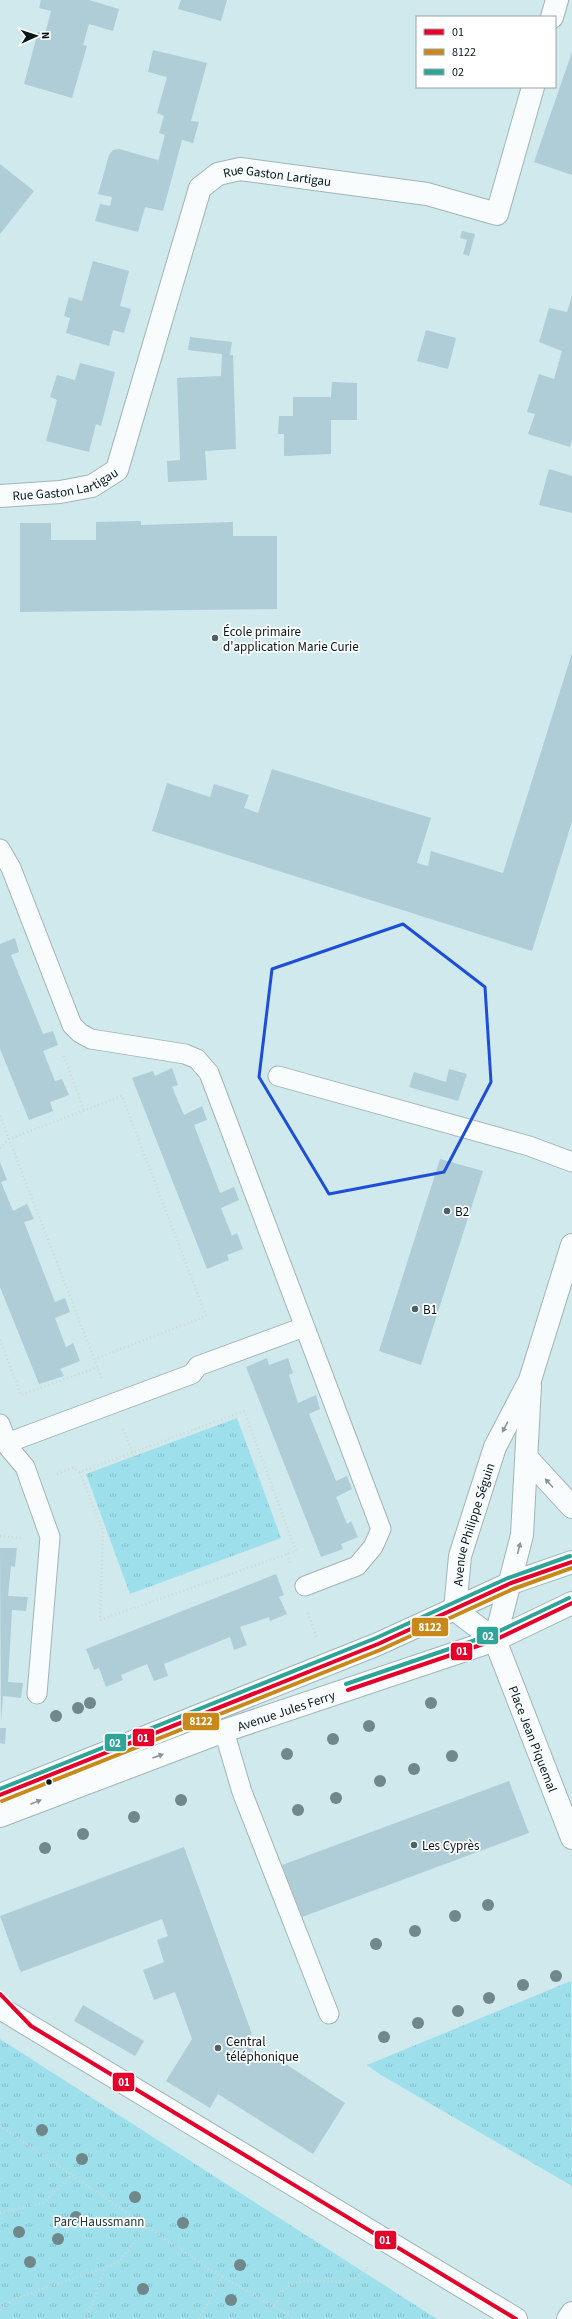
<svg xmlns="http://www.w3.org/2000/svg" width="572" height="2319" viewBox="0 0 572 2319" font-family="'Source Sans 3',sans-serif">
	<style>
		.grass { fill: url(#grass-tufts) }
		.building { fill: #aecdd7 }
		.lines { fill: none; stroke-linecap: round; stroke-linejoin: round }
		.service-casing { stroke: #a1b4b7; stroke-width: 21 }
		.minor-casing { stroke: #a1b4b7; stroke-width: 24 }
		.tertiary-casing { stroke: #a1b4b7; stroke-width: 24 }
		.path { stroke: #d0d8d9; stroke-width: 2.5; stroke-dasharray: 1 3; stroke-linecap: butt }
		.service { stroke: #f8fcfc; stroke-width: 19 }
		.minor { stroke: #f8fcfc; stroke-width: 22 }
		.tertiary { stroke: #f8fcfc; stroke-width: 22 }
		.bus-1-casing { stroke: #fff; stroke-width: 7 }
		.bus-2-casing { stroke: #fff; stroke-width: 7 }
		.bus-3-casing { stroke: #fff; stroke-width: 7 }
		.bus-1 { stroke: #e4002b; stroke-width: 4 }
		.bus-2 { stroke: #c9891a; stroke-width: 4 }
		.bus-3 { stroke: #2fa499; stroke-width: 4 }
		.tree { fill: #70878b }
		.oneway { fill: #8b9596 }
		.marked { fill: none; stroke: #1d4ed8; stroke-width: 3; stroke-linejoin: round }
		.poi-dot { fill: #4d6064; stroke: #fff; stroke-width: 1.5 }
		.bus-dot { fill: #06171a; stroke: #fff; stroke-width: 1.5 }
		.labels { text-anchor: middle; stroke-width: 3.5; stroke-linejoin: round; paint-order: stroke }
		.street-label { font-size: 13px; fill: #06171a; stroke: #fff }
		.poi-label { font-size: 13px; fill: #06171a; stroke: #fff; text-anchor: start }
		.park-label { font-size: 13px; fill: #21373b; stroke: #fff }
		.line-badge { stroke: #fff; stroke-width: 1.5 }
		.badge-label { font-size: 11px; text-anchor: middle; font-weight: bold; fill: #fff }
	</style>
	<defs>
		<pattern id="grass-tufts" width="24" height="20" patternUnits="userSpaceOnUse"><rect width="24" height="20" fill="#9de0eb"/><path d="M3 7l-1-3M5 7V3M7 7l1-3M15 17l-1-3M17 17v-4M19 17l1-3" fill="none" stroke="#86bfc9"/></pattern>
	</defs>
	<rect width="100%" height="100%" fill="#d0e9ec"/>
	<g class="grass">
		<path d="M237,1418L281,1538L130,1594L86,1474Z"/>
		<path d="M571,1981L572,2186L381,2075L367,2065Z"/>
		<path d="M0,2039L437,2319H0Z"/>
	</g>
	<g class="building">
		<path d="M41,0H89L119,9L113,31L89,24L83,45L87,46L72,98L24,84L38,32L45,34L51,11L39,8Z"/>
		<path d="M181,0H227L221,21L178,9Z"/>
		<path d="M153,50L207,63L191,121L199,122L193,143L182,140L163,211L145,207L138,232L95,221L100,204L110,206L112,197L98,194L109,155L113,150L119,149L158,160L157,165L165,135L159,133L164,116L157,113L167,77L148,72Z"/>
		<path d="M572,52V175L534,162Z"/>
		<path d="M0,164L34,191L0,234Z"/>
		<path d="M462,231L475,234L469,256L463,254L467,240L460,238Z"/>
		<path d="M93,261L129,271L120,306L131,309L124,333L113,330L109,346L66,333L70,318L64,316L69,297L82,301Z"/>
		<path d="M572,296V440L570,447L528,434L535,414L527,412L539,374L554,379L562,351L539,342L549,308L567,312Z"/>
		<path d="M426,330L456,338L448,369L417,361Z"/>
		<path d="M190,337L232,342L230,355H233L236,449L205,451L207,480L168,482L167,461L180,460L177,378L221,376L222,354L188,350Z"/>
		<path d="M80,363L115,372L101,426L96,424L89,452L46,441L57,400L50,397L57,375L75,380Z"/>
		<path d="M332,382L357,383V420H331V454L284,456V434H278L279,416H293V397H331Z"/>
		<path d="M549,469L572,476V513L539,505Z"/>
		<path d="M141,521V525L233,522V536H277V609L20,612V523H51V540H96V522Z"/>
		<path d="M572,653V822L532,951L152,831L167,783L210,797L214,784L249,795L244,808L258,813L272,769L431,818L417,863L428,866L431,851L503,873Z"/>
		<path d="M15,938L19,952L11,955L43,1034L53,1031L58,1045L43,1051L55,1081L62,1079L69,1095L50,1102L53,1111L29,1120L0,1049V944Z"/>
		<path d="M172,1068L178,1085L172,1087L184,1115L202,1106L207,1120L194,1125L220,1193L234,1187L239,1200L221,1208L232,1236L237,1233L243,1249L227,1255L229,1260L207,1269L132,1078L153,1071L155,1076Z"/>
		<path d="M449,1069L467,1074L458,1101L409,1087L414,1072L446,1082Z"/>
		<path d="M440,1159L483,1171L421,1365L379,1351Z"/>
		<path d="M0,1162L7,1180L1,1182L13,1211L27,1204L34,1219L24,1222L55,1302L65,1298L70,1312L55,1318L66,1347L73,1343L80,1361L60,1369L64,1376L39,1384L0,1287Z"/>
		<path d="M267,1358L269,1365L288,1358L293,1373L289,1375L298,1403L316,1395L320,1409L309,1414L336,1481L347,1476L352,1489L336,1497L347,1524L351,1521L358,1537L341,1544L343,1549L321,1557L246,1367Z"/>
		<path d="M0,1548H17L15,1567L11,1566L8,1596L28,1597L26,1611L12,1610L8,1682L23,1683L21,1698L3,1696L1,1721Z"/>
		<path d="M276,1574L284,1595L279,1597L287,1614L270,1621L269,1617L240,1627L247,1645L234,1650L230,1637L164,1664L168,1676L154,1681L147,1664L121,1675L123,1680L106,1687L99,1668L94,1670L86,1649Z"/>
		<path d="M0,1728H6L5,1744L0,1743Z"/>
		<path d="M509,1781L529,1833L302,1917L282,1865Z"/>
		<path d="M184,1847L252,2034L244,2044L266,2058L269,2053L345,2103L313,2154L218,2094L210,2108L166,2081L192,2039L175,1992L154,2000L143,1970L164,1962L157,1940L168,1936L162,1919L21,1972L19,1968L0,1916Z"/>
		<path d="M83,2005L144,2041L135,2056L74,2021Z"/>
	</g>
	<g class="lines">
		<defs>
			<g id="service">
				<path d="M0,849L11,868L72,1025L80,1033L91,1039L185,1054L197,1059L209,1073L381,1529L373,1547L357,1566L305,1586"/>
				<path d="M278,1076L529,1146L572,1162"/>
				<path d="M0,1424L9,1448L25,1467L50,1537L37,1694"/>
				<path d="M7,1443L192,1374L198,1366L304,1327"/>
				<path d="M224,1731L242,1792L329,2014"/>
			</g>
			<g id="minor">
				<path d="M552,17L557,0"/>
				<path id="s1" d="M0,496L60,492L92,486L117,470L200,188L218,174L240,169L427,194L497,214L533,87"/>
				<path d="M527,1458L572,1507"/>
				<path id="s2" d="M495,1640L455,1610L460,1556L495,1447L530,1380L572,1245"/>
				<path d="M495,1640L522,1535L530,1386"/>
				<path id="s3" d="M495,1640L572,1838"/>
				<path d="M568,2319L572,2313"/>
			</g>
			<g id="tertiary">
				<path d="M0,1795L378,1644L511,1583L572,1562"/>
				<path id="s4" d="M0,1816L224,1731L495,1640L572,1603"/>
				<path d="M0,2008L516,2319"/>
			</g>
		</defs>
		<use href="#service" class="service-casing"/>
		<use href="#minor" class="minor-casing"/>
		<use href="#tertiary" class="tertiary-casing"/>
		<g class="path">
			<path d="M64,1056L84,1110"/>
			<path d="M0,1116L102,1379"/>
			<path d="M0,1148L9,1139L122,1096L206,1316L95,1359"/>
			<path d="M0,1340L21,1395L98,1367"/>
			<path d="M244,1411L296,1551L100,1620L103,1531L80,1472Z"/>
			<path d="M123,1429L134,1456"/>
			<path d="M57,1474L72,1468L80,1472"/>
			<path d="M0,1536L21,1538"/>
			<path d="M287,1554L290,1563"/>
			<path d="M308,1613L317,1638"/>
			<path d="M0,2126L209,2269L296,2319"/>
			<path d="M0,2213L43,2203L72,2175"/>
			<path d="M274,2305C278,2300 282,2291 287,2287C314,2270 349,2297 369,2265"/>
			<path d="M0,2310L16,2298L118,2263L146,2227"/>
			<path d="M85,2319L90,2311L105,2268"/>
			<path d="M199,2319L223,2276"/>
		</g>
		<use href="#service" class="service"/>
		<use href="#minor" class="minor"/>
		<use href="#tertiary" class="tertiary"/>
		<defs>
			<g id="bus-1">
				<path d="M348,1690L495,1640L572,1603"/>
				<path d="M0,1795L378,1644L511,1583L572,1562"/>
				<path d="M0,1994L31,2026L516,2319"/>
			</g>
			<path id="bus-2" d="M2,1801L380,1650L513,1589L572,1568"/>
			<g id="bus-3">
				<path d="M346,1684L493,1634L569,1598"/>
				<path d="M0,1789L376,1638L508,1578L570,1556"/>
			</g>
		</defs>
		<use href="#bus-1" class="bus-1-casing"/>
		<use href="#bus-2" class="bus-2-casing"/>
		<use href="#bus-3" class="bus-3-casing"/>
		<use href="#bus-1" class="bus-1"/>
		<use href="#bus-2" class="bus-2"/>
		<use href="#bus-3" class="bus-3"/>
	</g>
	<g class="tree">
		<circle cx="90" cy="1703" r="6"/>
		<circle cx="431" cy="1703" r="6"/>
		<circle cx="78" cy="1708" r="6"/>
		<circle cx="56" cy="1716" r="6"/>
		<circle cx="369" cy="1726" r="6"/>
		<circle cx="333" cy="1739" r="6"/>
		<circle cx="287" cy="1754" r="6"/>
		<circle cx="452" cy="1756" r="6"/>
		<circle cx="414" cy="1769" r="6"/>
		<circle cx="380" cy="1781" r="6"/>
		<circle cx="336" cy="1798" r="6"/>
		<circle cx="181" cy="1800" r="6"/>
		<circle cx="298" cy="1810" r="6"/>
		<circle cx="134" cy="1817" r="6"/>
		<circle cx="83" cy="1834" r="6"/>
		<circle cx="45" cy="1848" r="6"/>
		<circle cx="488" cy="1905" r="6"/>
		<circle cx="455" cy="1916" r="6"/>
		<circle cx="415" cy="1931" r="6"/>
		<circle cx="376" cy="1944" r="6"/>
		<circle cx="556" cy="1976" r="6"/>
		<circle cx="523" cy="1985" r="6"/>
		<circle cx="489" cy="1998" r="6"/>
		<circle cx="458" cy="2011" r="6"/>
		<circle cx="418" cy="2023" r="6"/>
		<circle cx="384" cy="2037" r="6"/>
		<circle cx="42" cy="2130" r="6"/>
		<circle cx="82" cy="2159" r="6"/>
		<circle cx="135" cy="2197" r="6"/>
		<circle cx="76" cy="2217" r="6"/>
		<circle cx="183" cy="2223" r="6"/>
		<circle cx="19" cy="2232" r="6"/>
		<circle cx="58" cy="2239" r="6"/>
		<circle cx="30" cy="2262" r="6"/>
		<circle cx="240" cy="2265" r="6"/>
		<circle cx="143" cy="2289" r="6"/>
		<circle cx="231" cy="2300" r="6"/>
	</g>
	<defs><path id="oneway-solid" d="M-6-.8H1V-3.2L6.5 0L1 3.2V.8H-6Z"/></defs>
	<g class="oneway">
		<use href="#oneway-solid" transform="translate(505 1427) rotate(118)"/>
		<use href="#oneway-solid" transform="translate(549 1483) rotate(-132)"/>
		<use href="#oneway-solid" transform="translate(519 1548) rotate(-77)"/>
		<use href="#oneway-solid" transform="translate(158 1756) rotate(-20)"/>
		<use href="#oneway-solid" transform="translate(36 1802) rotate(-22)"/>
	</g>
	<path class="marked" d="M403,924L485,987L491,1082L444,1172L329,1194L259,1077L272,969Z"/>
	<g class="poi-dot">
		<circle cx="215" cy="638" r="4"/>
		<circle cx="447" cy="1211" r="4"/>
		<circle cx="415" cy="1309" r="4"/>
		<circle cx="414" cy="1845" r="4"/>
		<circle cx="218" cy="2048" r="4"/>
	</g>
	<circle class="bus-dot" cx="49" cy="1782" r="3.5"/>
	<g class="labels">
		<g class="street-label">
			<text dy="5" stroke="none"><textPath href="#s1" startOffset="499">Rue Gaston Lartigau</textPath></text>
			<text dy="5" stroke="none"><textPath href="#s1" startOffset="67">Rue Gaston Lartigau</textPath></text>
			<text dy="5" stroke="none"><textPath href="#s2" startOffset="138">Avenue Philippe Séguin</textPath></text>
			<text dy="5" stroke="none"><textPath href="#s4" startOffset="305">Avenue Jules Ferry</textPath></text>
			<text dy="5" stroke="none"><textPath href="#s3" startOffset="106">Place Jean Piquemal</textPath></text>
		</g>
		<g class="poi-label">
			<text x="223" y="636">École primaire<tspan x="223" dy="15">d'application Marie Curie</tspan></text>
			<text x="455" y="1216">B2</text>
			<text x="423" y="1314">B1</text>
			<text x="422" y="1850">Les Cyprès</text>
			<text x="226" y="2046">Central<tspan x="226" dy="15">téléphonique</tspan></text>
		</g>
		<g class="park-label">
			<text x="99" y="2226">Parc Haussmann</text>
		</g>
	</g>
	<g class="line-badge">
		<rect x="411" y="1617" width="38" height="20" rx="4" fill="#c9891a"/>
		<rect x="476" y="1626" width="23" height="19" rx="4" fill="#2fa499"/>
		<rect x="450" y="1642" width="23" height="19" rx="4" fill="#e4002b"/>
		<rect x="182" y="1712" width="38" height="19" rx="4" fill="#c9891a"/>
		<rect x="132" y="1728" width="23" height="19" rx="4" fill="#e4002b"/>
		<rect x="104" y="1733" width="23" height="19" rx="4" fill="#2fa499"/>
		<rect x="112" y="2072" width="23" height="20" rx="4" fill="#e4002b"/>
		<rect x="374" y="2230" width="23" height="20" rx="4" fill="#e4002b"/>
	</g>
	<g class="badge-label">
		<text x="430" y="1631">8122</text>
		<text x="488" y="1640">02</text>
		<text x="462" y="1655">01</text>
		<text x="201" y="1725">8122</text>
		<text x="143" y="1742">01</text>
		<text x="115" y="1747">02</text>
		<text x="124" y="2086">01</text>
		<text x="385" y="2244">01</text>
	</g>
	<rect x="416" y="16" width="140" height="72" fill="#ffffff" stroke="#9ba2a3"/>
	<rect x="424" y="29" width="20" height="6" fill="#e4002b" stroke="#9ba2a3"/>
	<text x="452" y="36" font-size="12" fill="#06171a">01</text>
	<rect x="424" y="49" width="20" height="6" fill="#c9891a" stroke="#9ba2a3"/>
	<text x="452" y="56" font-size="12" fill="#06171a">8122</text>
	<rect x="424" y="69" width="20" height="6" fill="#2fa499" stroke="#9ba2a3"/>
	<text x="452" y="76" font-size="12" fill="#06171a">02</text>
	<g transform="translate(36 36) rotate(87)" stroke="#ffffff" stroke-width="3" paint-order="stroke">
	<path d="M0-3L7 15L0 10L-7 15Z" fill="#06171a"/>
	<text y="-6" font-size="11" font-weight="bold" text-anchor="middle" fill="#06171a">N</text>
	</g>
</svg>
